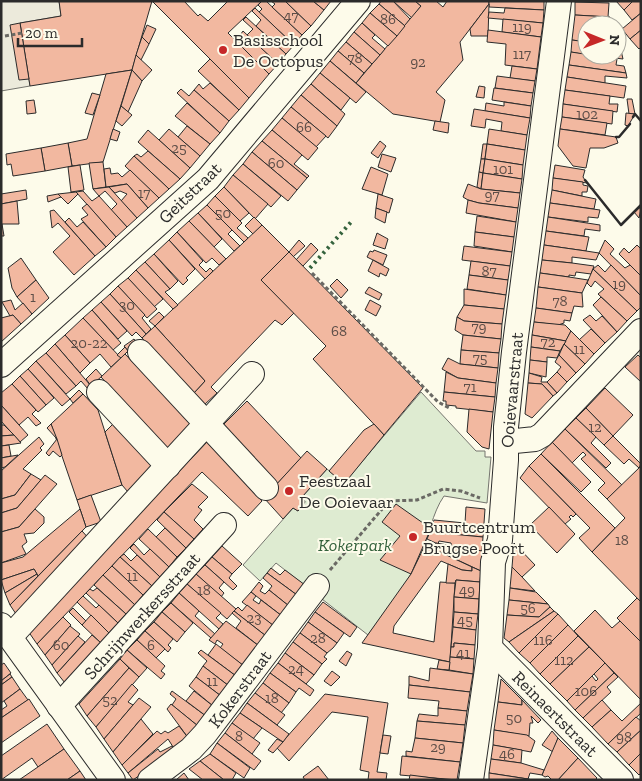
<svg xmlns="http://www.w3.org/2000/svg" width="642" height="781" viewBox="0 0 642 781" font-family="'Zilla Slab',serif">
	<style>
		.green { fill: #deebd1; stroke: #74746e }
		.parking { fill: #eceadb; stroke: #74746e }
		.building { fill: #f2b8a0; stroke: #2b2b2b }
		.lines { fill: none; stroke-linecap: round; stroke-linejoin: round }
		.minor-casing { stroke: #2b2b2b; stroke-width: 26 }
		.path { stroke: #6a6964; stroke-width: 3; stroke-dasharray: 4 2.5; stroke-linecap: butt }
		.minor { stroke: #fdfbea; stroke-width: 24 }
		.hedge { stroke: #34623c; stroke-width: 4; stroke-dasharray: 2.5 4; stroke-linecap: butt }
		.wall { stroke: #2b2b2b; stroke-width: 2.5 }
		.poi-dot { fill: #c62828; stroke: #fdfbea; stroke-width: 2 }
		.labels { text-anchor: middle; stroke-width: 4; stroke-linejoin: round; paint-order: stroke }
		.number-label { font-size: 15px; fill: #5d4e48 }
		.poi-label { font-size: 18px; fill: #2b2b2b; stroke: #fdfbea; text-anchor: start }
		.street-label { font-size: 18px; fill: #2b2b2b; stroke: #fdfbea }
		.park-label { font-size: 18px; font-style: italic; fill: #34623c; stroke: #fdfbea }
	</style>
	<rect width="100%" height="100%" fill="#fdfbea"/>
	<path class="green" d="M421,392L476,451H485V457H491L487,503L444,496C432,513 429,537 420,557C407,585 386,610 368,635L276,563L260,581L243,565L293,508L298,511L305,502L302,497L327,469L344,483Z"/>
	<path class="parking" d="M1,1H59L61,16L20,23L30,86L1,91Z"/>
	<g class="building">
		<path d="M59,1H152L132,70L30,86L20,23L61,16Z"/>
		<path d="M152,1H184L198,16L200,14L208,21L228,1H262L228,33L269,74L249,98Z"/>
		<path d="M262,1H266L302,35L294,45L259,12L262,9L258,5Z"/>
		<path d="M271,1H285L311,26L302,35L272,7L275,4Z"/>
		<path d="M285,1H313L324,10L311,26Z"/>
		<path d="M313,1H331L324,10Z"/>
		<path d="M381,1H393L410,19L405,26L379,4Z"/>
		<path d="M393,1H415L421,6L412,18Z"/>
		<path d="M415,1H436L443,7L447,1H489V4L460,42L463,60L436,92L445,100L440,122L393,114L356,83L421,6Z"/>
		<path d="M489,1H544V10L489,7Z"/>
		<path d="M616,1H633L624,10Z"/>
		<path d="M633,1H641V13L632,20L624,10Z"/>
		<path d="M575,2L609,3L608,17L575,15Z"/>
		<path d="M379,4L405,26L397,36L370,13Z"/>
		<path d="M489,4L488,36H471L470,29Z"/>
		<path d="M255,8L294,45L286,54L256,26L261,20L252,11Z"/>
		<path d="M505,8L544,10L543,23L488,18L489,12L504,13Z"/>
		<path d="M370,13L397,36L388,46L362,23Z"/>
		<path d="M641,13V30L630,39L622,29Z"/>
		<path d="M575,15L610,17L613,25H587V42L572,40Z"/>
		<path d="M246,17L286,54L278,64L247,35L253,29L243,20Z"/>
		<path d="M503,19L543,23L541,37L502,32Z"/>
		<path d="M20,23L29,79L19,80L10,25Z"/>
		<path d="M362,23L375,35L372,38L385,49L380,55L354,32Z"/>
		<path d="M147,25L156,29L149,44L142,37Z"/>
		<path d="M488,30L541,37L537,69L505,65L506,44L487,42Z"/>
		<path d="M641,30V47L639,49L630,39Z"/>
		<path d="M243,31L278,64L269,74L236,41Z"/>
		<path d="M354,32L380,55L372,64L346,42Z"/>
		<path d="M142,37L149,44L141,60L136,55Z"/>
		<path d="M572,40L587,42V55L571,52Z"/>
		<path d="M346,42L372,64L364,73L338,51Z"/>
		<path d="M617,46H620L623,59L590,55H617Z"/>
		<path d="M338,51L364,73L356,83L330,61Z"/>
		<path d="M571,52L617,59L616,65L624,66L626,73L569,65Z"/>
		<path d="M136,55L152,70L142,81L132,70Z"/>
		<path d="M210,59L249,98L239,110L198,71Z"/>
		<path d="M330,61L366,92L356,103L320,73Z"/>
		<path d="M569,65L626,73L627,78L605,76V83L567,77Z"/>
		<path d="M512,66L537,69L535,81L510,78Z"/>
		<path d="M132,70L103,162L72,166L68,143L87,139L106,74Z"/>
		<path d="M132,70L142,81L128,112L121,106Z"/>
		<path d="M320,73L350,98L341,110L311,84Z"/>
		<path d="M497,76L535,81L533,93L495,88Z"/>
		<path d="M567,77L626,86L624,98L565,90Z"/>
		<path d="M210,83L239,110L229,121L194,90L199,84L203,89Z"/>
		<path d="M311,84L345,114L337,126L301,95Z"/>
		<path d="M479,86L485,87L484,98L476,97Z"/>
		<path d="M494,88L533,93L531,106L492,100Z"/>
		<path d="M181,89L189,96L194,90L229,121L220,133L177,93Z"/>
		<path d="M565,90L610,96L609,104H618L617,112L563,104Z"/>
		<path d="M92,93L100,95L93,115L85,113Z"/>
		<path d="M301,95L337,126L328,138L291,107Z"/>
		<path d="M627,99H632L635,114H629Z"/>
		<path d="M34,100L36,113L27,114L26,101Z"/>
		<path d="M504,102L531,106L530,118L485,111L486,103L504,106Z"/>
		<path d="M187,103L220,133L210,144L175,116Z"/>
		<path d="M563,104L613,111L612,124L562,117Z"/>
		<path d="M121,106L132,115L122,126L116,121Z"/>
		<path d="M291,107L326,136L316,147L282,118Z"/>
		<path d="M474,109L530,118L527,135L501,131L502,122L486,119L485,128L471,126Z"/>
		<path d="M626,113L635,114L628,126L625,125Z"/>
		<path d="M562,117L607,123L605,135L560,129Z"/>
		<path d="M282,118L318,148L308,160L272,130Z"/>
		<path d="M435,121L449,123L448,133L433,130Z"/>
		<path d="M187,126L210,144L200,156L178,137Z"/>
		<path d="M113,129L120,132L117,141L110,139Z"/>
		<path d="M169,129L200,156L190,168L159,140Z"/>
		<path d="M489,129L527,135L525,150L487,144Z"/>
		<path d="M560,129L616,137L618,143L604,148H590L586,168L573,166L558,146Z"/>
		<path d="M148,130L190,168L180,179L138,142Z"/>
		<path d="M272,130L302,155L294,164L309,176L307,178L262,141Z"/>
		<path d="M262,141L307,178L297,190L252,152Z"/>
		<path d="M380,141L386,146L378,158L371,153Z"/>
		<path d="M68,143L72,166L45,171L41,148Z"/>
		<path d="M483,144H487L485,159H481Z"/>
		<path d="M487,144L525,150L523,165L485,159Z"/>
		<path d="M41,148L45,171L13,176L11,164L7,165L6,154Z"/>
		<path d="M148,151L180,179L169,189L134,156L137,154L141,157Z"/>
		<path d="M252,152L297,190L288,201L243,164Z"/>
		<path d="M382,154L396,158L391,172L378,167Z"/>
		<path d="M134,156L169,189L159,198L125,166Z"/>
		<path d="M481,159H485L483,173L479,172Z"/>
		<path d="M485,159L523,165L522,179L483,173Z"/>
		<path d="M103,162L106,187L93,189L89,163Z"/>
		<path d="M243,164L281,196L271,207L233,175Z"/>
		<path d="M80,165L84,190L71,192L68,167Z"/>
		<path d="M555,165L585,170L583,177L587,183L553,178Z"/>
		<path d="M371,167L388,174L382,195L362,189Z"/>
		<path d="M110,168L111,174L118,173L122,177L130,170L159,198L148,208L127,184L106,187L104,169Z"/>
		<path d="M479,172L483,173L481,189L477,187Z"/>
		<path d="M483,173L522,179L520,193L481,189Z"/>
		<path d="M233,175L268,204L255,219L224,187Z"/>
		<path d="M553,178L583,182V185L588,186L587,192H582V196L552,190Z"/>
		<path d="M127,184L148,208L137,218L121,201L127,194L120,191L115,193L109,187Z"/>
		<path d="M468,184L481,189L520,193L518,208L479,203L468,200L463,197Z"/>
		<path d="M109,187L137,218L127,227L111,210L117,204L105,191L99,196L93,189Z"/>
		<path d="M224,187L249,213L240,221L215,196Z"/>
		<path d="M26,190L27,199L1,204V194Z"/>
		<path d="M552,190L596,199L594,209L550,203Z"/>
		<path d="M83,191L92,201L99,196L127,227L116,237L76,192Z"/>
		<path d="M76,192L78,194L68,204L58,194Z"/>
		<path d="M58,194L61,197L48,202L47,196Z"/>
		<path d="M378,194L393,199L389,213L376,208Z"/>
		<path d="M215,196L242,223L237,228L248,238L244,242L207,205Z"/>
		<path d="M468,200L479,203L518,208L516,222L466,213Z"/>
		<path d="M17,201L19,224H2L4,236H1V204Z"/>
		<path d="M550,203L600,210L598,218L588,217V222L548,217Z"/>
		<path d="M87,204L116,237L106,247L81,219L88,215L82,208Z"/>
		<path d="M207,205L232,230L228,234L240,246L234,251L198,213Z"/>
		<path d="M638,207L641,209L639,218L634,212Z"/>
		<path d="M376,208L387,212L385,223L375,218Z"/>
		<path d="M54,210L95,256L74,275L53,252L70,236L58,223L52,228L50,211Z"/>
		<path d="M198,213L222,239L214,247L189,221Z"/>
		<path d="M477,216L516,222L514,237L475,232Z"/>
		<path d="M254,217L262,225L253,234L245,226Z"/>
		<path d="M548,217L600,225V231L585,229L584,236L546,231Z"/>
		<path d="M69,218L77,227L83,222L106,247L95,256L65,222Z"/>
		<path d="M189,221L226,259L219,265L212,258L206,263L177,232Z"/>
		<path d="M262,225L289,252L261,280L294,313L282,325L275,320L211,387L217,393L204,405L193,394L205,381L155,326Z"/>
		<path d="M546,231L589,237L586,251L544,245Z"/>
		<path d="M177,232L203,261L199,265L206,272L210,268L213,271L205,279L169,240Z"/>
		<path d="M475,232L514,237L512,252L474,246Z"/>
		<path d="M377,233L388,239L385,249L373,245Z"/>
		<path d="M169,240L195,269L186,278L188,280L183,285L154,254Z"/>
		<path d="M299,240L305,246L293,257L289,252Z"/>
		<path d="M605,240L614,249L610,254L625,268L630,265L641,276V296L599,253Z"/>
		<path d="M311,243L318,250L303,266L296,260Z"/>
		<path d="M544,245L586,251L599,253L596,260L572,257V263L542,260Z"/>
		<path d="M637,245L641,249V276L619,254L624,248L629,253Z"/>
		<path d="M464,246L512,252L510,266L462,260Z"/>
		<path d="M374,250L387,255L383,265L367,257L370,251L373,252Z"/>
		<path d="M289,252L423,388L384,435L313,359L326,346L261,280Z"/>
		<path d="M154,254L178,281L170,289L145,262Z"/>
		<path d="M21,258L36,280L17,297L12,288L8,268Z"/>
		<path d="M373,260L389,269L386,276L380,273L379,277L368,271Z"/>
		<path d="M542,260L572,263L594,266L591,274L576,272L575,276L569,275V277L540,273Z"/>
		<path d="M471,261L510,266L508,280L469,275Z"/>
		<path d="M145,262L170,289L165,292L178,305L173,309L136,270Z"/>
		<path d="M598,265L605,272L611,265L641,296V307L637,311L593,269Z"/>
		<path d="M593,269L637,311L627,321L598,294L604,289L595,281L591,287L587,283Z"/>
		<path d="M136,270L163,299L154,307L128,278Z"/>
		<path d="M540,273L569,277L588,280L582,293L538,287Z"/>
		<path d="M469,275L508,280L506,295L467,289Z"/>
		<path d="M128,278L157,309L147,318L118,286Z"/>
		<path d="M337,279L348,290L341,298L330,286Z"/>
		<path d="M36,280L49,298L32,314L17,297Z"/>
		<path d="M118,286L145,315L142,318L151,329L146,334L110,294Z"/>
		<path d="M369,287L382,294L379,300L365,293Z"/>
		<path d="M538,287L582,293L583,307L574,306L572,313L536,308Z"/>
		<path d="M464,289L506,295L504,309L464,305Z"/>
		<path d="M110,294L146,334L142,338L136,332L132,336L101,302Z"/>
		<path d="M601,297L627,321L617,332L593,305Z"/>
		<path d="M11,300L15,310L23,303L32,314L21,324L13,315L10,316L2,302Z"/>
		<path d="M370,300L381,306L376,316L365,310Z"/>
		<path d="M101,302L127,331L118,339L92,310Z"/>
		<path d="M464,305L504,309L502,324L464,321L457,317Z"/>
		<path d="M536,308L572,313L570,321L564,320V323L558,325L534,322Z"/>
		<path d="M92,310L121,343L113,350L83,318Z"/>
		<path d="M159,312L164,317L155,326L149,321Z"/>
		<path d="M13,315L21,324L1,342V318Z"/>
		<path d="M590,315L596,321L602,316L617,332L605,343L583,320Z"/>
		<path d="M457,317L464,321L502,324L501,339L463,335L455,330Z"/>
		<path d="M83,318L121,358L111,367L100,354L90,363L65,335Z"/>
		<path d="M534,322L565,325L571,331L566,341L532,335Z"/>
		<path d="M155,326L205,381L193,394L142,338Z"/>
		<path d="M591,329L605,343L594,354L579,340Z"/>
		<path d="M571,331L594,354L585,364L564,344Z"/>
		<path d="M65,335L90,363L80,373L55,344Z"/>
		<path d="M463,335L501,339L499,353L461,350Z"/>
		<path d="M532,335L566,341L560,351L531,347Z"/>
		<path d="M134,339L137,343L128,351L124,346Z"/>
		<path d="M55,344L91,386L88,389L81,381L76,386L46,353Z"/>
		<path d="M564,344L585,364L576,373L559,355Z"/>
		<path d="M125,347L128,351L121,358L117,355Z"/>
		<path d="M531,347L560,351L557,358L547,357V362L530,360Z"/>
		<path d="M461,350L499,353L498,368L460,364Z"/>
		<path d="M46,353L76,386L66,394L36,361Z"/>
		<path d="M125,354L193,425L169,450L101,377Z"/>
		<path d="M559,355L576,373L567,382L557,372L561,367L555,362Z"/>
		<path d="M638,355L641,358V382L625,367Z"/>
		<path d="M448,358L460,364L498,368L496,383L458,378L442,369Z"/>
		<path d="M530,360L547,362L546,377L529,373Z"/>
		<path d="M36,361L70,399L62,406L28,369Z"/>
		<path d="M28,369L54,398L46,405L20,376Z"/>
		<path d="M96,369L102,376L91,386L86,379Z"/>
		<path d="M446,372L458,378L496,383L495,397L444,392Z"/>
		<path d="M557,372L567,382L557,393L547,382Z"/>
		<path d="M529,373L542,377L541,382H547L557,393L553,396L542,384L528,383Z"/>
		<path d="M20,376L46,405L38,412L12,384Z"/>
		<path d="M528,383L542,384L553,396L532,418L525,414Z"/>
		<path d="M12,384L36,410L32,414L41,423L36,426L28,417L19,425L1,405V393Z"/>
		<path d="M605,388L633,415L613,436L586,408Z"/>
		<path d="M79,390L83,394L73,403L70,399Z"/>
		<path d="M444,392L495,397L493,412L456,408V406L446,405V401H443Z"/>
		<path d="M83,394L98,410L122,485L77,500L51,424Z"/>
		<path d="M247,401L301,458L277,484L222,426Z"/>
		<path d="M1,405L28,435L20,442L1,421Z"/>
		<path d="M586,408L613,436L604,445L576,418Z"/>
		<path d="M469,409L493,412L489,449L482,447L467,432Z"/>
		<path d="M576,418L596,437L591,443L611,463L606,468L565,429Z"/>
		<path d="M51,424L57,439L47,428Z"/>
		<path d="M113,424L154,468L128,492L122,485L105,432Z"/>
		<path d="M374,424L384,435L344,484L329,471L364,430Z"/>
		<path d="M1,425H4L14,435L1,436Z"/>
		<path d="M565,429L622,485L607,499L598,490L605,483L581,459L586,455L583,452L572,463L552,442Z"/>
		<path d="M14,435L21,443L1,446V436Z"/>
		<path d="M613,436L641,464L639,468L629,459L624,464L604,445Z"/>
		<path d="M39,437L44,444L40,448L42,450L23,469L31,474L15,495L1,499V471Z"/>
		<path d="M57,439L62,455L60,457L53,451L49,456L46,453Z"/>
		<path d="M207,442L262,501L248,516L202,472L37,644L28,631Z"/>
		<path d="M552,442L591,482L581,492L541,454Z"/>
		<path d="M9,445L11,456L1,458V446Z"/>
		<path d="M307,451L327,469L302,497L305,502L298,511L293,508L283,519L264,498Z"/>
		<path d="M541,454L615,528L592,552L579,538L590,528L529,466Z"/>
		<path d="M18,455L5,467L1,468V458Z"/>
		<path d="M529,466L576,514L573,517L571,515L569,517L571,519L565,524L520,478Z"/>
		<path d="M641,466V602L592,552L625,518L607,499Z"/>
		<path d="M31,474L41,480L17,508L1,513V499L15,495Z"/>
		<path d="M45,475L57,484L19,527L1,532V513L17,508Z"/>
		<path d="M192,484L208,497L198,507L202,510L194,520L203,529L194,539L164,512Z"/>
		<path d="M91,495L101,522L86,527L77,500Z"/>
		<path d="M396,504L423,523L424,521L432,526L411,574L380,560L400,536L382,522Z"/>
		<path d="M466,507L485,509L483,537L430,532L434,520L465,523Z"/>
		<path d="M549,507L575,534L557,553L530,525Z"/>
		<path d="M35,509L44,517V523L34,533L24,534L27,542L22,546L26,554L1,563V532L19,527Z"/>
		<path d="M80,509L86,527L38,576L34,569L1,580V563L23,557Z"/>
		<path d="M164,512L194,539L186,548L157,520Z"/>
		<path d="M165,528L186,548L177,557L156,537Z"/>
		<path d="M148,529L177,557L169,567L139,539Z"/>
		<path d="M82,531L92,542L16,614L10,605Z"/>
		<path d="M430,532L483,537L482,551L452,547L451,543L439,541L438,544L427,539Z"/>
		<path d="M436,543L482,551L481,571L434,549Z"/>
		<path d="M514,543L535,565L522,577L512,567Z"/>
		<path d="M134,544L144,555L150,549L169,567L160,577L130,548Z"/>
		<path d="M425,545L472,567V571L462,570L441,561L394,626L393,633L434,642L440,582L455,583L450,662L362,643L411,574Z"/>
		<path d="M222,546L242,564L232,574L212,557Z"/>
		<path d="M124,554L131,561L137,555L160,577L152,586L120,557Z"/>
		<path d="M120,557L152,586L143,595L112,566Z"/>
		<path d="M212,557L232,574L229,578L237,586L233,590L205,565Z"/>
		<path d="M448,564L462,570L472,571V567L481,571L480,582L456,580L455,583H446Z"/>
		<path d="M205,565L224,582L219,588L224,593L221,597L196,574Z"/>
		<path d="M112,566L143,595L135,605L103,575Z"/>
		<path d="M512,567L522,577L535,591L510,588Z"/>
		<path d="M271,568L280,575L285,570L305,585L297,595L267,573Z"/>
		<path d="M34,569L37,574L5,593L1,580Z"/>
		<path d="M267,573L297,595L289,606L269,590L272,586L263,578Z"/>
		<path d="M37,574L38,576L10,605L5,593Z"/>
		<path d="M196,574L236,609L227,619L187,584Z"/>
		<path d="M103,575L135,605L126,614L94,585Z"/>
		<path d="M456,580L480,582L479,599L454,597Z"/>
		<path d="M259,582L263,586L260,591L265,594L269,590L289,606L282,616L251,592Z"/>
		<path d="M187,584L221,613L216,618L223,624L219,629L179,593Z"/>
		<path d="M97,588L126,614L118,623L86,593L90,589L93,591Z"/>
		<path d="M510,588L536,592L548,604L509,600Z"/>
		<path d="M251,592L256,596L253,600L259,604L261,600L282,616L274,626L242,602Z"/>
		<path d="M179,593L199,611L195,616L215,634L211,638L171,603Z"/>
		<path d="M83,596L96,608L99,605L118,623L109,633L77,602Z"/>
		<path d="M454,597L479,599L478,614L454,612Z"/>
		<path d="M637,598L641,602V642L617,618Z"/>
		<path d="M509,600L548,604L550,607L539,617L507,615Z"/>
		<path d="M323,602L357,627L350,637L315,612Z"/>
		<path d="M171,603L193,623L185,632L162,612Z"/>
		<path d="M247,605L274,626L266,636L234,611L238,607L242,611Z"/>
		<path d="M550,607L554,611L535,624L509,642L504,638L507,615L539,617Z"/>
		<path d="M73,608L86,621L82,625L69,612Z"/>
		<path d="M595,610L612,628L620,621L641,642V700L574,631Z"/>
		<path d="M234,611L266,636L259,646L236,628L241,621L232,613Z"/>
		<path d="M554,611L558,614L519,653L509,642Z"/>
		<path d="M162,612L185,632L177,642L154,622Z"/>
		<path d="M315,612L344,633L337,643L308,622Z"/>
		<path d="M454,612L478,614L476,630L453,627Z"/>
		<path d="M558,614L568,625L530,663L519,653Z"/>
		<path d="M91,615L109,633L101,643L82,625Z"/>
		<path d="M63,617L71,625L45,655L37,644Z"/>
		<path d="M226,621L259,646L244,666L220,648L223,644L217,640L215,644L209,640Z"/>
		<path d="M154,622L173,639L168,645L171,648L168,652L145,631Z"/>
		<path d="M308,622L337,643L333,648L327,653L300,633Z"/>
		<path d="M568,625L578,636L540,674L530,663Z"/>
		<path d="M70,626L80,634L52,665L45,655Z"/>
		<path d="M453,627L476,630L475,645L454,643V647H451Z"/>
		<path d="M145,631L165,649L156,658L137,640Z"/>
		<path d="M300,633L327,653L324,657L327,659L322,664L293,642Z"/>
		<path d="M92,635L101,643L65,683L57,673Z"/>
		<path d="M78,636L85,642L57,673L52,665Z"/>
		<path d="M578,636L589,647L550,684L540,674Z"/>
		<path d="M137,640L165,666L161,671L165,674L161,679L127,650Z"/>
		<path d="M293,642L322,664L314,675L285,653Z"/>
		<path d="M454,643L475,645L474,659L450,657L451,647H454Z"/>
		<path d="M216,644L244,666L236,676L208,655Z"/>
		<path d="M589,647L605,663L567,701L550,684Z"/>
		<path d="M127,650L147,668L139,677L120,659Z"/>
		<path d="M201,650L236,676L229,686L203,666L207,661L198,653Z"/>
		<path d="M347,651L352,654L346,666L339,661Z"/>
		<path d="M285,653L314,675L306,684L278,663Z"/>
		<path d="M450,657L474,659L473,674L449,670Z"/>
		<path d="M120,659L129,668L87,716L79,704Z"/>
		<path d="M439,660L450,662L449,670L437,669Z"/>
		<path d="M4,663L11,673L1,681V665Z"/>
		<path d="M278,663L314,690L310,696L299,688L296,692L270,673Z"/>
		<path d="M605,663L614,673L575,710L567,701L592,676L596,681L598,679L594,674Z"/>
		<path d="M203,666L229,686L221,696L196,677Z"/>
		<path d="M129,668L139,677L96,727L87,716Z"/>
		<path d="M430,668L473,674L470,692L409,685V676L429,681Z"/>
		<path d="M332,671L340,677L331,686L324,681Z"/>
		<path d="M270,673L296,692L289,703L263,683Z"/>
		<path d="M614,673L618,677L607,687L611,692L583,718L575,710Z"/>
		<path d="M10,674L12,677L1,685V681Z"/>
		<path d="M12,677L20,689L1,703V685Z"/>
		<path d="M196,677L221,696L213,706L189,686Z"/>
		<path d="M501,679L522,700V705L498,702Z"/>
		<path d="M263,683L289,703L281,713L255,693Z"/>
		<path d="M132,684L138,690L128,702L133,705L104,739L96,727Z"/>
		<path d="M409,685L470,692L467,711L438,708L439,701L408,698Z"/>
		<path d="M20,689L28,700L1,718V710L7,706L4,701Z"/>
		<path d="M172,691L206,716L198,726L172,705L176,699L170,694Z"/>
		<path d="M194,691L213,706L206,716L186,701Z"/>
		<path d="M255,693L285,715L277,725L247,703Z"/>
		<path d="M325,694L388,703L377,772L387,773L386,780H368L369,772L360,770L368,717L332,712L289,761L277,748Z"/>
		<path d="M139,698L151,707L113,752L104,739Z"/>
		<path d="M29,699L40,716L1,743V718Z"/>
		<path d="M522,700L541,720L538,723L531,716L533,723H530L529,736L494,730L498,702L522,705Z"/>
		<path d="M602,700L611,710L592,727L583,718Z"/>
		<path d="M247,703L289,734L283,742L240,713Z"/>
		<path d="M641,703V713L608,744L592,727L611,710L622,721Z"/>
		<path d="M171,704L198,726L189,739L167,709Z"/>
		<path d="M438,708L467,711L465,725L417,721L419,714L438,716Z"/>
		<path d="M240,713L262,728L253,739L232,723Z"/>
		<path d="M636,717L641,721V730L617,752L608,744Z"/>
		<path d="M141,719L153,734L122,765L113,752Z"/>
		<path d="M417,721L465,725L463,743L415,738Z"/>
		<path d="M232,723L260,743L252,754L225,733Z"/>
		<path d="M47,724L64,749L38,767L32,758L1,780V756Z"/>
		<path d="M179,726L189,739L175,750L168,739L128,773L122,765L157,731L161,734L165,731L168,733Z"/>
		<path d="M494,730L527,735L535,741L531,752L493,745Z"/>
		<path d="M641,730V753L629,765L617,752Z"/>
		<path d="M552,731L558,738L553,752L542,745Z"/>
		<path d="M225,733L261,761L254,770L217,743Z"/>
		<path d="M383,735L391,736L388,754L380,753Z"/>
		<path d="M415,738L463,743L460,762L406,756V751L412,752Z"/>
		<path d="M558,738L578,758L558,780H552L548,776L545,777L542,775Z"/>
		<path d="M277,739L283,742L273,753L268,750Z"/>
		<path d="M217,743L250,768L244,778L210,754Z"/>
		<path d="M493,745L522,750L521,763L491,759Z"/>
		<path d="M172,746L175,750L133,780L128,773L158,749L160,752Z"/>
		<path d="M64,749L80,771L67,780H19Z"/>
		<path d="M641,753V773L639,775L629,765Z"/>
		<path d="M210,754L236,773L232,780H224L200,761Z"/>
		<path d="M402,756L460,762L457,780L400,775Z"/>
		<path d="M578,758L597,778L595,780H558Z"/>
		<path d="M491,759L521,763L544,770L542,775L530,773L528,779L489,773Z"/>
		<path d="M200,761L224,780H203L189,769Z"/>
		<path d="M318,766L329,780H305L303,777Z"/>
		<path d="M80,771L86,780H67Z"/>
		<path d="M184,773L189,780H176Z"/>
		<path d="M489,773L528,779L533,780H489Z"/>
		<path d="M410,775L449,780H409Z"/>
	</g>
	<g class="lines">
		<defs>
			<g id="minor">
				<path d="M140,352L266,488"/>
				<path d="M1,365L208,179L358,1"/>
				<path d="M99,392L168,466"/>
				<path d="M506,442L535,439L542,435L641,331"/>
				<path d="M1,625L113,780"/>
				<path d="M10,637L252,374"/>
				<path d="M490,648L621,780"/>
				<path d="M59,706L224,525"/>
				<path d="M150,780L191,749L205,734L317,586"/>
				<path d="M471,780L490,648L493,562L500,540L506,460V427L514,352L559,1"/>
			</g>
		</defs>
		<use href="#minor" class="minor-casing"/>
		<g class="path">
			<path d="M5,36L22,33"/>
			<path d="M312,273L438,402L451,409"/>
			<path d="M330,570L389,501L417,500L443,489L461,491L480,498"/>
		</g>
		<use href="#minor" class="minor"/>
		<path class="hedge" d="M310,268L352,221"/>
		<g class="wall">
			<path d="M633,117L635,114L641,121"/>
			<path d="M616,137H619L630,124"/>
			<path d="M585,180L621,225L641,205"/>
		</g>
	</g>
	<g class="poi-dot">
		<circle cx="223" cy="50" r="5"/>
		<circle cx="289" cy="491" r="5"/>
		<circle cx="413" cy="537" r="5"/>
	</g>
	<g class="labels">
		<g class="number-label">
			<text x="291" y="21">47</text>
			<text x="388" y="24">86</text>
			<text x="522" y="32">119</text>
			<text x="522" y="59">117</text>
			<text x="355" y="63">78</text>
			<text x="418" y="67">92</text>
			<text x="587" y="119">102</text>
			<text x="304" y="132">66</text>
			<text x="179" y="153">25</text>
			<text x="276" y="168">60</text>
			<text x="503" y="174">101</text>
			<text x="144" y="198">17</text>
			<text x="492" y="200">97</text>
			<text x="223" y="218">50</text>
			<text x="489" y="276">87</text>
			<text x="619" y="289">19</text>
			<text x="33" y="302">1</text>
			<text x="560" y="306">78</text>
			<text x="127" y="310">30</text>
			<text x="479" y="332">79</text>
			<text x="339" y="336">68</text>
			<text x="548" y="347">72</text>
			<text x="89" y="348">20-22</text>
			<text x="579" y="354">11</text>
			<text x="480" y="363">75</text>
			<text x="470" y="392">71</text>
			<text x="595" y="432">12</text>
			<text x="622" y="545">18</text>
			<text x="132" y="581">11</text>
			<text x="204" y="595">18</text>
			<text x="467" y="595">49</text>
			<text x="528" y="613">56</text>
			<text x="254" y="623">23</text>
			<text x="465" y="625">45</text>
			<text x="318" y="643">28</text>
			<text x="543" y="645">116</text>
			<text x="61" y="650">60</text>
			<text x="151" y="650">6</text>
			<text x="463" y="658">41</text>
			<text x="564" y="665">112</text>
			<text x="296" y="674">24</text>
			<text x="212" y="686">11</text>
			<text x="586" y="696">106</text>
			<text x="272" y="703">18</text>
			<text x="110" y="705">52</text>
			<text x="514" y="723">50</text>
			<text x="239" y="741">8</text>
			<text x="624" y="742">98</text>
			<text x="438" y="752">29</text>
			<text x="507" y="759">46</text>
		</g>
		<g class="poi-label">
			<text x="233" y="46">Basisschool<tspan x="233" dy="21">De Octopus</tspan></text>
			<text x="299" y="487">Feestzaal<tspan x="299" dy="21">De Ooievaar</tspan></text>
			<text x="423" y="533">Buurtcentrum<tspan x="423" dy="21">Brugse Poort</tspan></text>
		</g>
		<g class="street-label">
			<text transform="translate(190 193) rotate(-44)" y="6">Geitstraat</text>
			<text transform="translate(512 390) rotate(-85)" y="6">Ooievaarstraat</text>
			<text transform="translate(142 616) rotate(-48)" y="6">Schrijnwerkersstraat</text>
			<text transform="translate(240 689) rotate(-53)" y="6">Kokerstraat</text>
			<text transform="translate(555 714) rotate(45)" y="6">Reinaertstraat</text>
		</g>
		<g class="park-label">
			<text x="355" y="551">Kokerpark</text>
		</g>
	</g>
	<rect width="642" height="781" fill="none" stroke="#2b2b2b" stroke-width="5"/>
	<g transform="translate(602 40) rotate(91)"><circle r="24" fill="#fdfbea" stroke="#a9a89e"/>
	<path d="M0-4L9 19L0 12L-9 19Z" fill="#c62828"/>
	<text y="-8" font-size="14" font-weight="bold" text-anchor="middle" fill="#2b2b2b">N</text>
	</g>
	<path d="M18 38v8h64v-8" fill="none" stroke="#2b2b2b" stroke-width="2.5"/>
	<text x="25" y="38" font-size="15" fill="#2b2b2b" stroke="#fdfbea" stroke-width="4" paint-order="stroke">20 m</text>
</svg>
